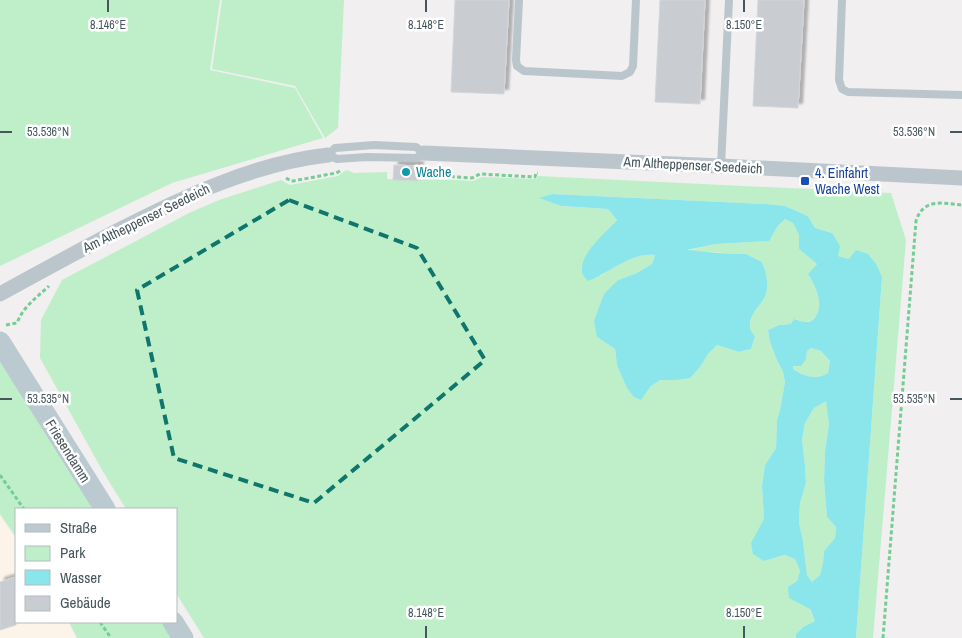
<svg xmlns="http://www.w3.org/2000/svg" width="962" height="638" viewBox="0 0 962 638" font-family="'Archivo Narrow',sans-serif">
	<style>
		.commercial { fill: #fcf3e9 }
		.green { fill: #beefc9 }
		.water { fill: #8be6eb; fill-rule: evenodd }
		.building { fill: #c9cdd2; stroke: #d3d6da; filter: url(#shadow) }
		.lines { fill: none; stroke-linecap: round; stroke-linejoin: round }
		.path { stroke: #76cc95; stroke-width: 3; stroke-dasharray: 4 2.5; stroke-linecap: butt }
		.lane { stroke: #bbc6cc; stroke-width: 8 }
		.street { stroke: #bbc6cc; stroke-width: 15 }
		.secondary { stroke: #bbc9d1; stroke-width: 21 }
		.marked { fill: none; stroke: #0f766e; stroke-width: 4; stroke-dasharray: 10 6; stroke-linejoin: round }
		.ticks { fill: none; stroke: #47565c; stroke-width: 2 }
		.culture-dot { fill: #0f9aa8; stroke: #fff; stroke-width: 2 }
		.transit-dot { fill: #1a4fb4; stroke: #fff; stroke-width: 2 }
		.labels { text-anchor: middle; stroke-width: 5; stroke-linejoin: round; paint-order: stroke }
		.street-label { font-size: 14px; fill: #47565c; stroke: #fff }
		.culture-label { font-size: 14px; fill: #0d838f; stroke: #fff; text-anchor: start }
		.transit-label { font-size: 14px; fill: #164399; stroke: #fff; text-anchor: start }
		.ticks-label { font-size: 12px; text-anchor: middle; fill: #47565c; stroke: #fff; stroke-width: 5; stroke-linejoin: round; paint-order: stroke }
	</style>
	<defs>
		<filter id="shadow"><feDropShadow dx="4.5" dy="-4.5" stdDeviation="1" flood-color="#0004"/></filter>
	</defs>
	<rect width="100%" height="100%" fill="#f1efef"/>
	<path class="commercial" d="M0,516L16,539V622H68L76,638H0Z"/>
	<g class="green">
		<path d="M0,0H220L210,70L295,88L323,138L172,183L0,266Z"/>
		<path d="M222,0H344L338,128L325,138L295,86L212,69Z"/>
		<path d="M347,170L354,173L387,172V179L418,181V178L473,181L482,177L536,179L538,176L891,193L906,240L873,638H856L882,277L849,259L838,256L832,233L815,228L808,216L785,206L766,204L552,194L540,198L561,206L608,209L617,220L592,246L600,276C617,266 635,253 655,255L652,264L637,273L618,280L597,337L615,349L617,365L650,387L660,380H676L700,367L708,354L717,345L739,352L751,349L755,338C753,335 750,330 750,327C748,314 763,304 766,292C769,281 765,272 762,262L746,254L685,251L716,244L768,241L777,227L785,219L793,223L799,235V249L817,264L808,274C815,285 824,303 816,316C813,319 811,322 806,322C803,322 798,320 795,319L791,324L779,325L768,330L770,342L776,358L783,372L785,382L780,410L777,420L776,448L765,465L762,486L764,519V561L786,555L795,559L800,571L797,581L815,621L803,627L796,634V638H204L176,593V509H126L102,470L40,358L41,320L62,280L189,213L219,200L281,180L290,185L338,176L343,172Z"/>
		<path d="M811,348L821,351L830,361L828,373C815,380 805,377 793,369V365L806,359L807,351Z"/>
		<path d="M0,354L99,509H16V537L0,514Z"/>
		<path d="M827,400L829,424L825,451L824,481L827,517L836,527L835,538L824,551L823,563L820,575L812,582L807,575L803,541L799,523L800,503L806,483L805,465L802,440L805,423L814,408Z"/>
		<path d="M69,622H166L176,638H77Z"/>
	</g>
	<path class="water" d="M552,194L766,204L785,206L808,216L815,228L832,233L840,246L838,256L849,259L856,250L868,254L876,264L882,277L856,638H796V634L803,627L815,621L810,609L789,598L788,587L797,581L800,571L795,559L785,555L764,561L753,554L751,543L764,519L762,486L765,465L776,448L777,420L780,410L785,382L783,372L776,358L770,342L768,330L779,325L791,324L794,319C798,320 803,322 806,322C811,322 813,320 816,316C824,303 815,285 808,274L817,264L799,249V235L793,223L785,219L777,227L769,241L716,244L687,250L717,253L746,254L762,262C766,272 769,282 766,294C762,305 749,313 750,326C750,330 753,334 755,337L751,349L739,352L717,345L708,354L700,367L690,378L676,380H660L650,387L641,400L634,397L627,388L617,365L615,349L597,337L594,321L604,294L618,280L637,273L652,264L655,255C632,252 609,273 588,281C585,278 582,275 582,271C580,253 606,232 617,220L608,209L561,206L539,198ZM811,348L821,351L830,361L828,373C816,380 805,377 793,369V366H801L806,359L807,351ZM826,401L829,424L825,451L824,481L827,517L836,527L835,538L824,551L823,563L820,575L812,582L807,575L803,541L799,523L800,503L806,483L805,465L802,440L805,423L814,408Z"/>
	<g class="building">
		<path d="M455,0H509L504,94L451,92Z"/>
		<path d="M660,0H705L700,104L655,102Z"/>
		<path d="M758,0H804L798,108L753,106Z"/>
		<path d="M394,165L419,166L418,181L393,180Z"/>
		<path d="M16,577V625L0,630V582Z"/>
	</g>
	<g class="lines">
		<g class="path">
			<path d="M423,167L426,174L429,175L472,178L480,174L535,177L536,173H538"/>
			<path d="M286,178L291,181H293L336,173L340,171"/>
			<path d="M6,325L17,323C23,307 36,298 49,286"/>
			<path d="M0,475L24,509"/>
			<path d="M100,622L111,638"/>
			<path d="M883,638L916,221C923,198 943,203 962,205"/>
		</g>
		<g class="lane">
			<path d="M519,0L516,60L517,66L524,71L622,76L630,72L633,66L636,0"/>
			<path d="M842,0L839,80L842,89L848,92L962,95"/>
			<path d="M374,145L416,147L424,153L416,158L367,157L337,159L328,155L335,148Z"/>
			<path d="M721,166L729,0"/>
		</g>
		<g class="street">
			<path d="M424,153L721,166L962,178"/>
			<path d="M0,294C40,272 80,250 121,229C185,196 256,163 328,155"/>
		</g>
		<g class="secondary">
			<path d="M0,342L105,509"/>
			<path d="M173,622L183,638"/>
		</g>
	</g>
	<path class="marked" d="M289,200L417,248L485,360L314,503L174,458L137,290Z"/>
	<path class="ticks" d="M108,0V12M426,0V12M744,0V12M0,132H12M950,132H962M0,399H12M950,399H962M426,626V638M744,626V638"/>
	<circle class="culture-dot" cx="406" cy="172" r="5"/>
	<rect class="transit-dot" x="800" y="176" width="10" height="10" rx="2.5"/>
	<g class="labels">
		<g class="street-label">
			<text transform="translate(693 165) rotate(3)" y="5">Am Altheppenser Seedeich</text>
			<text transform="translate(146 218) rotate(-26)" y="5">Am Altheppenser Seedeich</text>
			<text transform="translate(68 451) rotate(58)" y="5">Friesendamm</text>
		</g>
		<g class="culture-label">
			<text x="416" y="177">Wache</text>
		</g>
		<g class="transit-label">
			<text x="815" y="178">4. Einfahrt<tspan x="815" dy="16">Wache West</tspan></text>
		</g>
	</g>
	<g class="ticks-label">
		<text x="108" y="29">8.146°E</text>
		<text x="426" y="29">8.148°E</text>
		<text x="744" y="29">8.150°E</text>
		<text x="48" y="136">53.536°N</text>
		<text x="914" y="136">53.536°N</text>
		<text x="48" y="403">53.535°N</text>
		<text x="914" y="403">53.535°N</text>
		<text x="426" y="617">8.148°E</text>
		<text x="744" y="617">8.150°E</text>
	</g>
	<rect x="15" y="508" width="162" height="115" fill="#ffffff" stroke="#b5bbbe"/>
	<rect x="25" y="524" width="25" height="8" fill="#bbc9d1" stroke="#b5bbbe"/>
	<text x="60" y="533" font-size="15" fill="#47565c">Straße</text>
	<rect x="25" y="546" width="25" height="15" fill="#beefc9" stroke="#b5bbbe"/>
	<text x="60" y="558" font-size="15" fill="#47565c">Park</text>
	<rect x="25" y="570" width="25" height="15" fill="#8be6eb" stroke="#b5bbbe"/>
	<text x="60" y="583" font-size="15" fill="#47565c">Wasser</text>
	<rect x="25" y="596" width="25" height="15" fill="#c9cdd2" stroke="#b5bbbe"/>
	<text x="60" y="608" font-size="15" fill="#47565c">Gebäude</text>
</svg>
